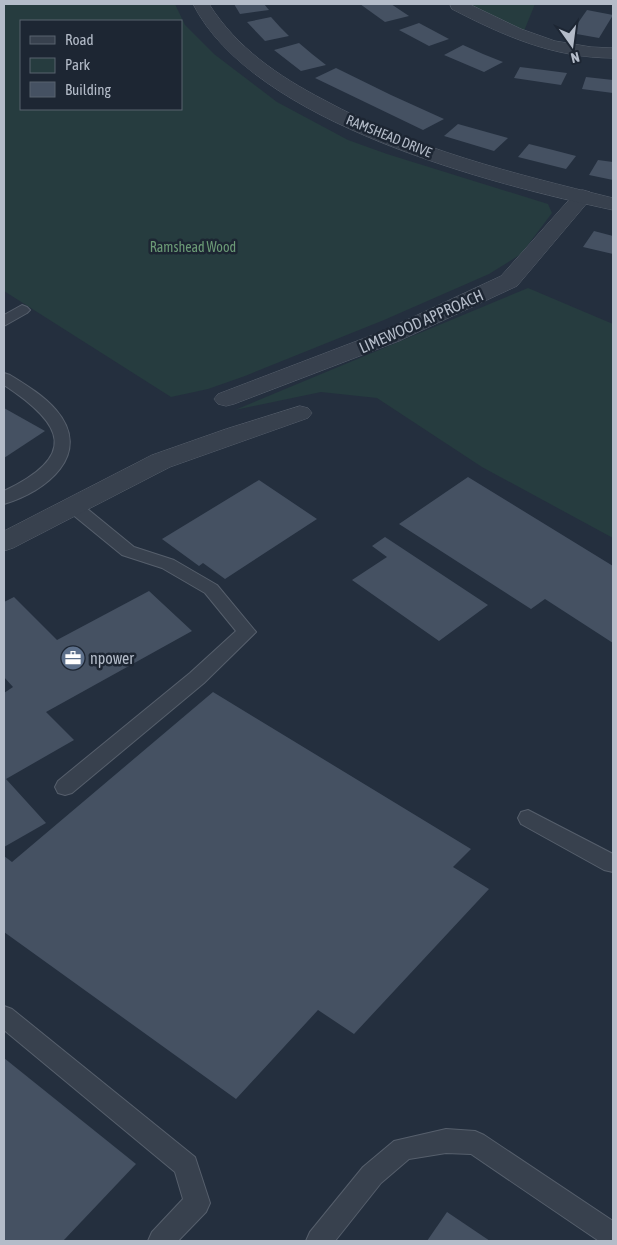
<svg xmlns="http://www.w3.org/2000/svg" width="617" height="1245" viewBox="0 0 617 1245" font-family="'Asap Condensed',sans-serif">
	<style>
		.green { fill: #263c3f; fill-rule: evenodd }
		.building { fill: #455162 }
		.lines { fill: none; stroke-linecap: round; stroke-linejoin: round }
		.service-casing { stroke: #565f6c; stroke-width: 2 }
		.minor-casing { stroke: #565f6c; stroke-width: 1 }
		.tertiary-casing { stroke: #565f6c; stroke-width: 1 }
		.service { fill: #38414e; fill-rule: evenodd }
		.minor { fill: #38414e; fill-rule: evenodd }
		.tertiary { fill: #38414e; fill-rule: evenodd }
		.labels { text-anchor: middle; stroke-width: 5; stroke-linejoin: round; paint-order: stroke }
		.far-street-label { font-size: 14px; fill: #b4bcc9; stroke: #1d2633 }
		.far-park-label { font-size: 14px; fill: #6b9a76; stroke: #1d2633 }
		.street-label { font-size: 16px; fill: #b4bcc9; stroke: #1d2633 }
		.poi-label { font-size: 16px; fill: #b4bcc9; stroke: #1d2633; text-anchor: start }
	</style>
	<rect width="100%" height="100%" fill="#242f3e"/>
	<g class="green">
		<path d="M4,4H175L185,25L214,54L277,102L348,140L387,154L548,204L552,213L521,254L489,274L384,320L245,376L208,389L171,397L4,291ZM21,21H181V109H21Z"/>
		<path d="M445,4H535L522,36L458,5Z"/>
		<path d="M528,288L613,324V538L482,467L377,398L321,392L235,410Z"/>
	</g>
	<g class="building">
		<path d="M234,4H264L269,10L240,14Z"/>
		<path d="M360,4H391L409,16L385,22Z"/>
		<path d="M587,10L613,15L599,38L571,33Z"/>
		<path d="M271,17L280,27L289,36L265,41L247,22Z"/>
		<path d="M419,23L449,39L429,46L399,30Z"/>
		<path d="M299,43L312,54L326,65L301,71L274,50Z"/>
		<path d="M463,45L483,54L503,62L484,72L444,55Z"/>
		<path d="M520,67L544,70L567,73L561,85L514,78Z"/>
		<path d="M336,68L391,95L444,119L423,130L315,78Z"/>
		<path d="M586,77L613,80V93L582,89Z"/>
		<path d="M458,124L508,138L494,151L444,136Z"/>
		<path d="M529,144L553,150L576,156L566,169L518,157Z"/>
		<path d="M598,160L613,162V180L589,175Z"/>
		<path d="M594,231L613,236V254L583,247Z"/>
		<path d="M4,408L45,431L4,458Z"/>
		<path d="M468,477L613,566V643L545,599L531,609L399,524Z"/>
		<path d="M259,480L317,519L225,579L203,563L199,566L162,539Z"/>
		<path d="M385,537L488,605L439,641L352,580L387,557L372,546Z"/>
		<path d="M149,591L192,631L46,712L74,740L6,779L46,823L4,847V693L13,687L4,677V602L14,597L57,640Z"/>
		<path d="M213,692L471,849L453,867L489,889L354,1034L318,1010L236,1099L4,932V856L12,862Z"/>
		<path d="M4,1058L136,1164L63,1241H4Z"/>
		<path d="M447,1212L490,1241H427Z"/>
	</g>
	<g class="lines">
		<defs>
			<g id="service">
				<path d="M22,305L27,307L30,310L27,313L4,326V315Z"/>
				<path d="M4,373L10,375C26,385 43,395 56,410C94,454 46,492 4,504V491C78,456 65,425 4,385Z"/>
				<path d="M73,500L79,502L134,547L174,560L217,585L256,632L204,683L72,793L65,795L58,793L55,787L58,781L190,673L236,631L205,593L162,568L122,555L67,510L64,506L67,502Z"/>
				<path d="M528,810L613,854V872L604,870L521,824L518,818L521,812Z"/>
				<path d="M4,1006L12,1009L195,1157L210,1203L206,1212L178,1241H148L152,1232L183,1199L175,1172L4,1030Z"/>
				<path d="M446,1129L475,1131L484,1135L613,1221V1241H599L471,1154L446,1153L409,1159L381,1183L335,1241H306L310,1232L363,1167L394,1141Z"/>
			</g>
			<g id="minor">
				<path d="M450,4H469L521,29L555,41L591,47L613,48V58C554,58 504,36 452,9Z"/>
				<path d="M583,190L590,192L593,196L517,286L399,341L234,404L226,406L218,404L214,399L218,394L383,331L501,276L576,192Z"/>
				<path d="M300,406L308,408L312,413L308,418L170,467L13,548L4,551V531L152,455L226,429Z"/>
			</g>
			<path id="tertiary" d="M193,4H209C237,48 278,76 324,100C416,150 512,173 613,198V210C491,184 253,123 193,4Z"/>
		</defs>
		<use href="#service" class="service-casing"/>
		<use href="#minor" class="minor-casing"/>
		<use href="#tertiary" class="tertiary-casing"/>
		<use href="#service" class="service"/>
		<use href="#minor" class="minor"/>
		<use href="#tertiary" class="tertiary"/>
	</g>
	<defs>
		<symbol id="office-disc" viewBox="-11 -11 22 22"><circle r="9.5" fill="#5c6f8a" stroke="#1d2633"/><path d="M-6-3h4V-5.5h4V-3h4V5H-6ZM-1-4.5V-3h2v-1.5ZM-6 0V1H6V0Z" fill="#fff"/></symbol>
	</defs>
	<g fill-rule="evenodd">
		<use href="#office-disc" x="59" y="644" width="28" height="28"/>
	</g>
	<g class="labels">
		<g class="far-street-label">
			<text transform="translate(389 136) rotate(22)" y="5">RAMSHEAD DRIVE</text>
		</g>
		<g class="far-park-label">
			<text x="193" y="252">Ramshead Wood</text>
		</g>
		<g class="street-label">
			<text transform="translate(421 321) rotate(-24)" y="6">LIMEWOOD APPROACH</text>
		</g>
		<g class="poi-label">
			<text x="90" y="664">npower</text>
		</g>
	</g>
	<rect width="617" height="1245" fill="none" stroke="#b4bcc9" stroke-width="10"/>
	<rect x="20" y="20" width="162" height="90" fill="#1d2633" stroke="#59626f"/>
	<rect x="30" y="36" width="25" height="8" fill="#38414e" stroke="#59626f"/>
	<text x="65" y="45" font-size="15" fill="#b4bcc9">Road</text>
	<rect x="30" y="58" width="25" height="15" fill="#263c3f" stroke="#59626f"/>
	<text x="65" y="70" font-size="15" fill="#b4bcc9">Park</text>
	<rect x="30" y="82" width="25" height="15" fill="#455162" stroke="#59626f"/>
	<text x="65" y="95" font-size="15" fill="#b4bcc9">Building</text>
	<g transform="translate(572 45) rotate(166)" stroke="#1d2633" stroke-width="4" paint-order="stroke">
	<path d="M0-4L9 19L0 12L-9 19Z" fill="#b4bcc9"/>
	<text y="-8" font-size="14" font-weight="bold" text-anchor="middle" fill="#b4bcc9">N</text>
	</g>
</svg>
